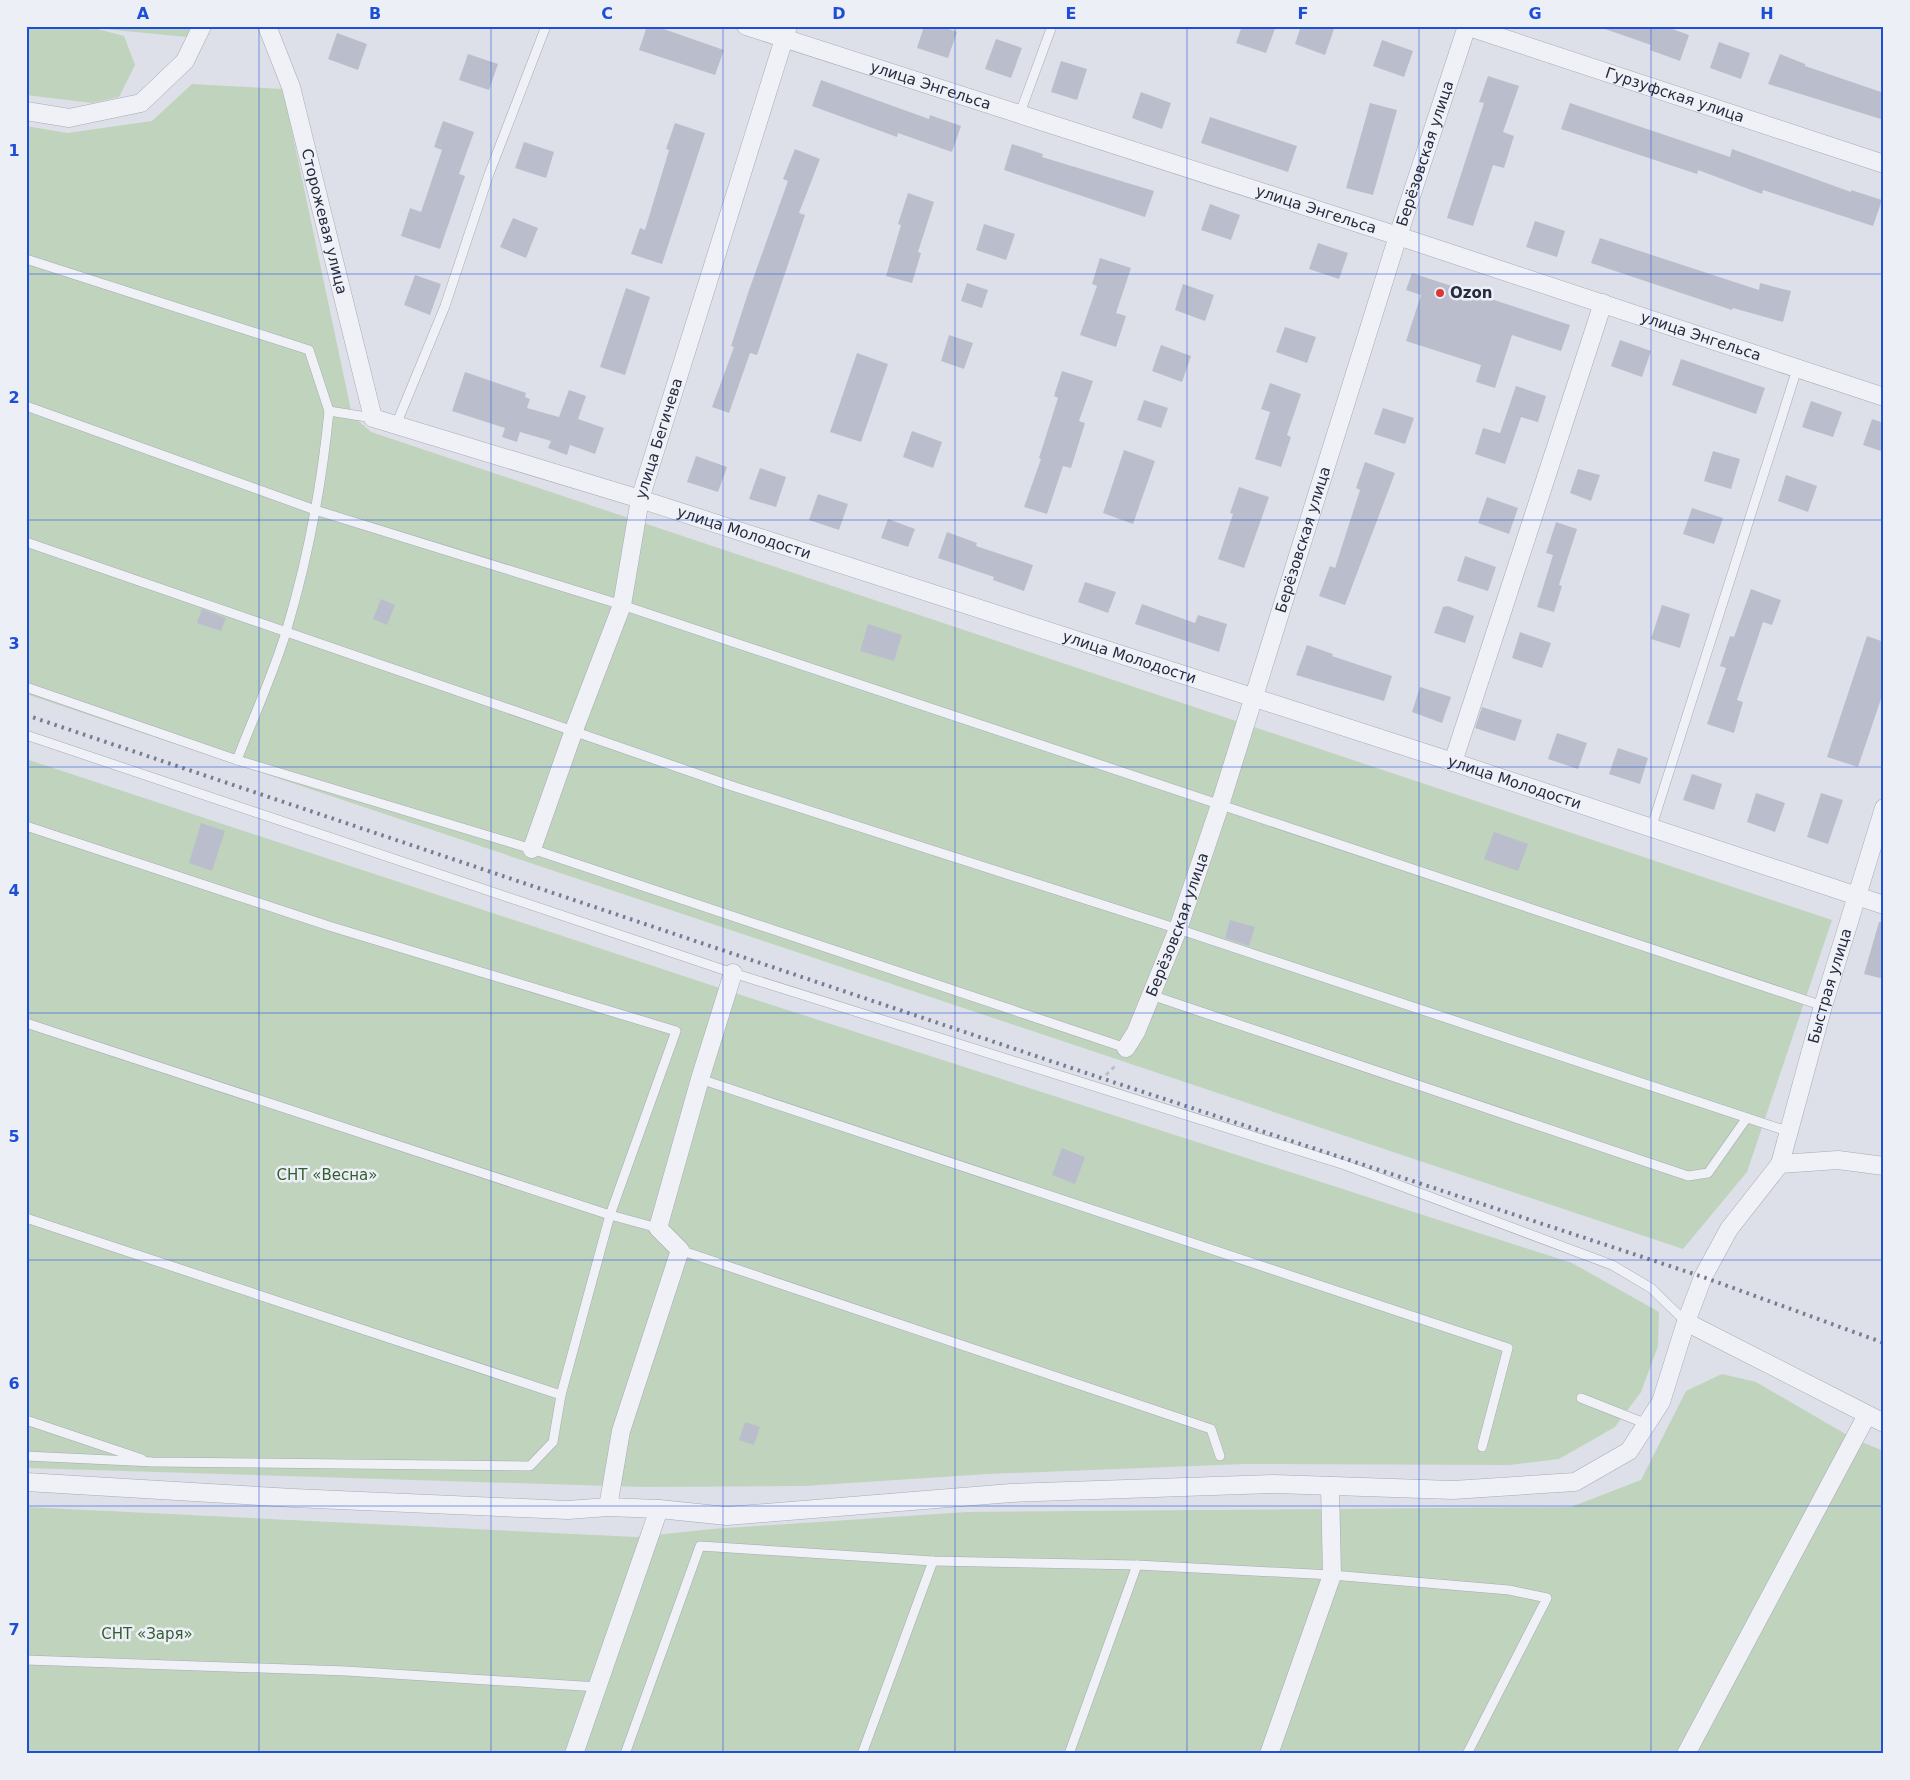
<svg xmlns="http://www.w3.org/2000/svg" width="1910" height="1780" viewBox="0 0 1910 1780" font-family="'DejaVu Sans',sans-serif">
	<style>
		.green { fill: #bfd3bd }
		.building { fill: #babecc }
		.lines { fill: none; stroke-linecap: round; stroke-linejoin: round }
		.lane-casing { stroke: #a6aab6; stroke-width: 10 }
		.street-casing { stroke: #a6aab6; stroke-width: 19 }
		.path { stroke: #bbbec7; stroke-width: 3; stroke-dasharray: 4 4; stroke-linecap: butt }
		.lane { stroke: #f0f1f6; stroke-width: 9 }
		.street { stroke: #f0f1f6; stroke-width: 18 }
		.rail { stroke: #757c93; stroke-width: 4; stroke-dasharray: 2.5 5; stroke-linecap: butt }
		.grid { fill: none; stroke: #1d4ed8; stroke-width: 1; stroke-opacity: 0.55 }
		.poi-dot { fill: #da3735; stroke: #edeff6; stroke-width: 2 }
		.labels { text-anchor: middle; stroke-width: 5; stroke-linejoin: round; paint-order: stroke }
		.street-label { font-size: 15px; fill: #252b40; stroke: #edeff6 }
		.poi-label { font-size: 15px; font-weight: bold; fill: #252b40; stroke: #edeff6; text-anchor: start }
		.park-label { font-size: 15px; fill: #325d31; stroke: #edeff6 }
		.neatline { fill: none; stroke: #1d4ed8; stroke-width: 2 }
		.grid-label { font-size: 16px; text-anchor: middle; font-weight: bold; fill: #1d4ed8 }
	</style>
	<rect width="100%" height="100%" fill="#dde0e8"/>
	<g class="green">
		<path d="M26,26H192L187,37L94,28L124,36L135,65L119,97L92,103L26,95Z"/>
		<path d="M192,84L283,89L352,415L371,432L1832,920L1747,1172L1683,1249L26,694V126L67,133L152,121Z"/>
		<path d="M26,759L744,996L1572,1263L1659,1312L1658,1346L1641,1392L1615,1427L1559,1459L1509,1465L1244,1464L988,1474L804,1486L643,1487L26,1468Z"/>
		<path d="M1722,1374L1756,1382L1854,1439L1884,1451V1754H26V1507L636,1537L712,1529L967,1512L1571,1507L1641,1480L1686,1391Z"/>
	</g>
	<g class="building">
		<path d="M647,26H655L724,50L715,75L639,50Z"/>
		<path d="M924,26H940L957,32L948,58L917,48Z"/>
		<path d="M1242,26H1276L1266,53L1236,43Z"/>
		<path d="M1301,26H1335L1325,55L1295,44Z"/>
		<path d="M1605,26H1664L1689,35L1680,61L1650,50L1651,45L1605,29Z"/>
		<path d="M337,33L367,44L358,70L328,59Z"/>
		<path d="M996,39L1022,48L1011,78L985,69Z"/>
		<path d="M1382,40L1413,51L1404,77L1373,66Z"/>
		<path d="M1719,42L1750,53L1741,79L1710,68Z"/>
		<path d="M468,54L498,64L489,90L459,80Z"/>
		<path d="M1780,54L1805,64V66L1884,93V120L1768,84Z"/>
		<path d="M1061,61L1087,69L1077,100L1051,92Z"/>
		<path d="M1488,76L1519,86L1503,132L1514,136L1504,168L1493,165L1473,226L1447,218L1484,103L1479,102Z"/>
		<path d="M821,80L929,119L930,115L961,126L952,152L898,133L897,137L812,106Z"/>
		<path d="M1141,92L1171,103L1162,129L1132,118Z"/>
		<path d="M1370,103L1397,110L1373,195L1346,188Z"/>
		<path d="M1570,103L1730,157L1732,149L1851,192V190L1882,200L1873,226L1763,190L1762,194L1698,170L1697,174L1561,129Z"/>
		<path d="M1210,117L1297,146L1288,172L1201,143Z"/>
		<path d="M443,121L474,132L459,174L465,176L440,249L401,236L410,208L421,212L442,150L434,147Z"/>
		<path d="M675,123L705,133L662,264L631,254L640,228L645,230L669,150L666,149Z"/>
		<path d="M524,142L554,152L546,178L515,168Z"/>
		<path d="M1012,144L1043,154L1042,157L1154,191L1145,217L1004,170Z"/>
		<path d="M795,149L820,159L799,213L805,215L757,355L750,353L729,413L712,407L734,347L731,346L748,293L788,181L783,179Z"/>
		<path d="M908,193L934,202L918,252L921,253L912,283L886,276L901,225L898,224Z"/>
		<path d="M1210,204L1240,215L1231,240L1201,230Z"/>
		<path d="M513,218L538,228L526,258L500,247Z"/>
		<path d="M1535,221L1565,231L1557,257L1526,247Z"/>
		<path d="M984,224L1015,234L1006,260L976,250Z"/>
		<path d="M1600,238L1759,290L1760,283L1791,291L1783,322L1733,308L1732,310L1591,263Z"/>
		<path d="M1318,243L1348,253L1339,279L1309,269Z"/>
		<path d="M1100,258L1131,268L1116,313L1126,316L1116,347L1080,335L1097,286L1092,284Z"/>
		<path d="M1412,273L1570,325L1561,351L1512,335L1495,388L1476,382L1481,365L1406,341L1421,295L1406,290Z"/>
		<path d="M415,275L441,284L430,315L404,305Z"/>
		<path d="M967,283L988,290L982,308L961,301Z"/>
		<path d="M1183,284L1214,295L1205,321L1175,310Z"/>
		<path d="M626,288L650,297L625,375L600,367Z"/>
		<path d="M1285,327L1316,337L1307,363L1276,352Z"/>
		<path d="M949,335L973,343L964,369L941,361Z"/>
		<path d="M1620,340L1651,351L1642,377L1611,366Z"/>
		<path d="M1161,345L1191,356L1182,382L1152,371Z"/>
		<path d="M857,353L888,364L861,442L830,432Z"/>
		<path d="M1681,359L1765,388L1756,414L1672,385Z"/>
		<path d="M1062,371L1093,381L1079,421L1085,423L1071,468L1063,466L1047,514L1024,507L1041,459L1039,458L1058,398L1054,396Z"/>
		<path d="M465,372L526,393L525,397L530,399L527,408L559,417L569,390L586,396L578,419L604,428L595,454L570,445L567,455L548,448L551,441L520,432L517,442L502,437L505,428L452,411Z"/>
		<path d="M1270,383L1301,394L1287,435L1291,437L1281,467L1255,459L1270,412L1261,409Z"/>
		<path d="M1516,386L1546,396L1538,422L1521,417L1505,464L1475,454L1483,428L1500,433Z"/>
		<path d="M1144,400L1168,408L1161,428L1137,420Z"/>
		<path d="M1811,401L1842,412L1833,437L1802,427Z"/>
		<path d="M1383,408L1414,418L1405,444L1374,434Z"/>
		<path d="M1872,419L1884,423V452L1863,445Z"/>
		<path d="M912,431L942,442L933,468L903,457Z"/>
		<path d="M1124,450L1155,461L1133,524L1103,513Z"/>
		<path d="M1713,451L1740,459L1731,489L1704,481Z"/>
		<path d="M696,456L727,467L718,492L687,482Z"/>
		<path d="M1365,462L1395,473L1345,605L1319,596L1330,566L1335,568L1360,490L1356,488Z"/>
		<path d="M760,468L786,477L776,507L749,499Z"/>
		<path d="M1578,469L1600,475L1591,501L1570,493Z"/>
		<path d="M1786,475L1817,486L1808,512L1778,501Z"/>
		<path d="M1239,487L1269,497L1244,568L1218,559L1233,514L1230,513Z"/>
		<path d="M818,494L848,504L839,530L809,520Z"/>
		<path d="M1487,497L1518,508L1509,534L1478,523Z"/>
		<path d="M1692,508L1723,518L1714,544L1683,534Z"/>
		<path d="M888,519L915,529L908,547L881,538Z"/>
		<path d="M1556,522L1577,529L1559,585L1562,586L1554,612L1537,607L1553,555L1546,553Z"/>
		<path d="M947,532L977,543L976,546L1033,565L1024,591L993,580L994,577L938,558Z"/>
		<path d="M1465,556L1496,567L1488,591L1457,581Z"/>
		<path d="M1085,582L1116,592L1108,613L1078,602Z"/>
		<path d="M1751,589L1781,600L1772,625L1763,622L1737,700L1743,702L1734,733L1707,724L1726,668L1720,666L1730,636L1734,637Z"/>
		<path d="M381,599L395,605L387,625L373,619Z"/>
		<path d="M1142,604L1195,623L1198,615L1227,624L1219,652L1135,624Z"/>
		<path d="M1662,605L1690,614L1680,648L1651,639Z"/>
		<path d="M1448,606L1474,616L1465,643L1434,633L1443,607Z"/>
		<path d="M202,609L226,618L221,631L197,623Z"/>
		<path d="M868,624L902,635L894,661L860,651Z"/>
		<path d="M1520,632L1551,643L1542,668L1512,658Z"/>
		<path d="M1867,636L1884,642V690L1858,767L1827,757Z"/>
		<path d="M1307,645L1333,654L1332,656L1392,676L1384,701L1296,675Z"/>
		<path d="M1420,687L1451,697L1442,723L1412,712Z"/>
		<path d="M1482,707L1522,720L1515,741L1475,728Z"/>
		<path d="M1557,733L1587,743L1578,769L1548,759Z"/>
		<path d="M1618,748L1648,758L1640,784L1609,774Z"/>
		<path d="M1692,774L1722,784L1714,810L1683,800Z"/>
		<path d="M1756,793L1785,803L1775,832L1747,822Z"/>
		<path d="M1821,793L1843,800L1828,844L1807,837Z"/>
		<path d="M201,823L225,831L212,871L189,863Z"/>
		<path d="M1494,832L1528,844L1518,871L1484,859Z"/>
		<path d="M1230,920L1255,927L1249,946L1225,938Z"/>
		<path d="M1879,922H1884V979L1864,974Z"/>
		<path d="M1062,1148L1085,1157L1075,1184L1052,1175Z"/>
		<path d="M745,1422L760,1427L754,1445L739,1440Z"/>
	</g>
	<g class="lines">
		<defs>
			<g id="lane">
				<path d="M1020,113L1052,26"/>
				<path d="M26,259L309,350L329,411L373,418"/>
				<path d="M26,406L315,510L622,605L1823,1006"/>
				<path d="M396,425L445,306L489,174L546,26"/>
				<path d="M26,542L729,785L1178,929L1790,1132"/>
				<path d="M26,687L237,760L532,849L1126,1048"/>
				<path d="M26,735L733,973L1345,1165L1612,1265L1651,1288L1686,1322"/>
				<path d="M237,760C253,718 273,675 286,632C307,562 322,483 329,411"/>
				<path d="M26,826L329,926L676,1031L610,1215L561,1395L553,1442L530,1466L153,1462L26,1456"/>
				<path d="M1651,829L1797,369"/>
				<path d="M1151,995L1688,1176L1708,1173L1746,1119"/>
				<path d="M26,1023L610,1215L658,1228"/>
				<path d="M700,1079L1508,1348L1482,1447"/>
				<path d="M26,1218L561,1395"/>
				<path d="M680,1250L1211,1429L1220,1456"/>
				<path d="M1581,1398L1647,1424"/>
				<path d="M26,1420L142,1459"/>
				<path d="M26,1660L346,1671L598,1687"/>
				<path d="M625,1754L700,1546L933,1561L1137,1565L1332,1575L1509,1590L1547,1598L1467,1754"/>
				<path d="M862,1754L933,1561"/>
				<path d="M1069,1754L1137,1565"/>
			</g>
			<g id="street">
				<path id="s1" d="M267,26L291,87L373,418L640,499L1453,762L1884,905"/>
				<path id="s2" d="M746,26L1398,236L1884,397"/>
				<path id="s3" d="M1466,26L1884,164"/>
				<path d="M26,111L69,118L141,103L185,61L202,26"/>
				<path d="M1453,762L1603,303"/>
				<path id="s4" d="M532,849L574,730L622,605L640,499L788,26"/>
				<path id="s5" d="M1126,1048L1136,1032L1178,929L1220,805L1398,236L1467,26"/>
				<path id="s6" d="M1780,1164L1823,1006L1884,808"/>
				<path d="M1686,1322L1884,1423"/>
				<path d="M26,1482L293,1498L568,1510L608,1507L659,1509L727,1516L1011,1493L1274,1484L1453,1490L1575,1482L1629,1451L1661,1402L1686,1322L1703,1277L1729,1229L1780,1164L1838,1160L1884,1166"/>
				<path d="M608,1507L621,1431L680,1250L658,1228L700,1079L733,973"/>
				<path d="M574,1754L659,1509"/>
				<path d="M1269,1754L1332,1575L1330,1486"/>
				<path d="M1686,1754L1867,1415"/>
			</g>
		</defs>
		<use href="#lane" class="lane-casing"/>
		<use href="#street" class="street-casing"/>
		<path class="path" d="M1106,1075L1117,1064"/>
		<use href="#lane" class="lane"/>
		<use href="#street" class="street"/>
		<path class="rail" d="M26,715L1101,1078L1703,1277L1884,1343"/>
	</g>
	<path class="grid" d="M259,26V1754M491,26V1754M723,26V1754M955,26V1754M1187,26V1754M1419,26V1754M1651,26V1754M26,274H1884M26,520H1884M26,767H1884M26,1013H1884M26,1260H1884M26,1506H1884"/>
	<circle class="poi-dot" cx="1440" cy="293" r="5"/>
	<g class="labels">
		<g class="street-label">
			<text dy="5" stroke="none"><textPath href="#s2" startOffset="194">улица Энгельса</textPath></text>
			<text dy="5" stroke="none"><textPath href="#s3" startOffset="220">Гурзуфская улица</textPath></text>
			<text dy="5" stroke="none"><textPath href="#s5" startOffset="944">Берёзовская улица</textPath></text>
			<text dy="5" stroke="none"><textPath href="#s2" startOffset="599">улица Энгельса</textPath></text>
			<text dy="5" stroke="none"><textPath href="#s1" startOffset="204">Сторожевая улица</textPath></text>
			<text dy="5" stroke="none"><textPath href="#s2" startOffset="1004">улица Энгельса</textPath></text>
			<text dy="5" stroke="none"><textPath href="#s4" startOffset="431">улица Бегичева</textPath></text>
			<text dy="5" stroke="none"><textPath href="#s1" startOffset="795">улица Молодости</textPath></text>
			<text dy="5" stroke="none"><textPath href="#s5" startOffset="539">Берёзовская улица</textPath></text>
			<text dy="5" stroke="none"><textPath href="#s1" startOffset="1200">улица Молодости</textPath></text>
			<text dy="5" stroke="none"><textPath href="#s1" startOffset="1605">улица Молодости</textPath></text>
			<text dy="5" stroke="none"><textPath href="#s5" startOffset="134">Берёзовская улица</textPath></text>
			<text dy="5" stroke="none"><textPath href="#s6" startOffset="185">Быстрая улица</textPath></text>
		</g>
		<g class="poi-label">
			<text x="1450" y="298">Ozon</text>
		</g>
		<g class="park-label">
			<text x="327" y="1180">СНТ «Весна»</text>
			<text x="147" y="1639">СНТ «Заря»</text>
		</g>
	</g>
	<rect width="1910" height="1780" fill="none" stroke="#edeff6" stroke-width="55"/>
	<rect x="28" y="28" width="1854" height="1724" class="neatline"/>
	<g class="grid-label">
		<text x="143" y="19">A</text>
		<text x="375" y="19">B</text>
		<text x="607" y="19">C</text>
		<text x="839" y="19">D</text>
		<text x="1071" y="19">E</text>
		<text x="1303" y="19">F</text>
		<text x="1535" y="19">G</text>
		<text x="1767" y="19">H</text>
		<text x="14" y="156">1</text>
		<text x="14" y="403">2</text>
		<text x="14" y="649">3</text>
		<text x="14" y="896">4</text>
		<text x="14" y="1142">5</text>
		<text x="14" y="1389">6</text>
		<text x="14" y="1635">7</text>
	</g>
</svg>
